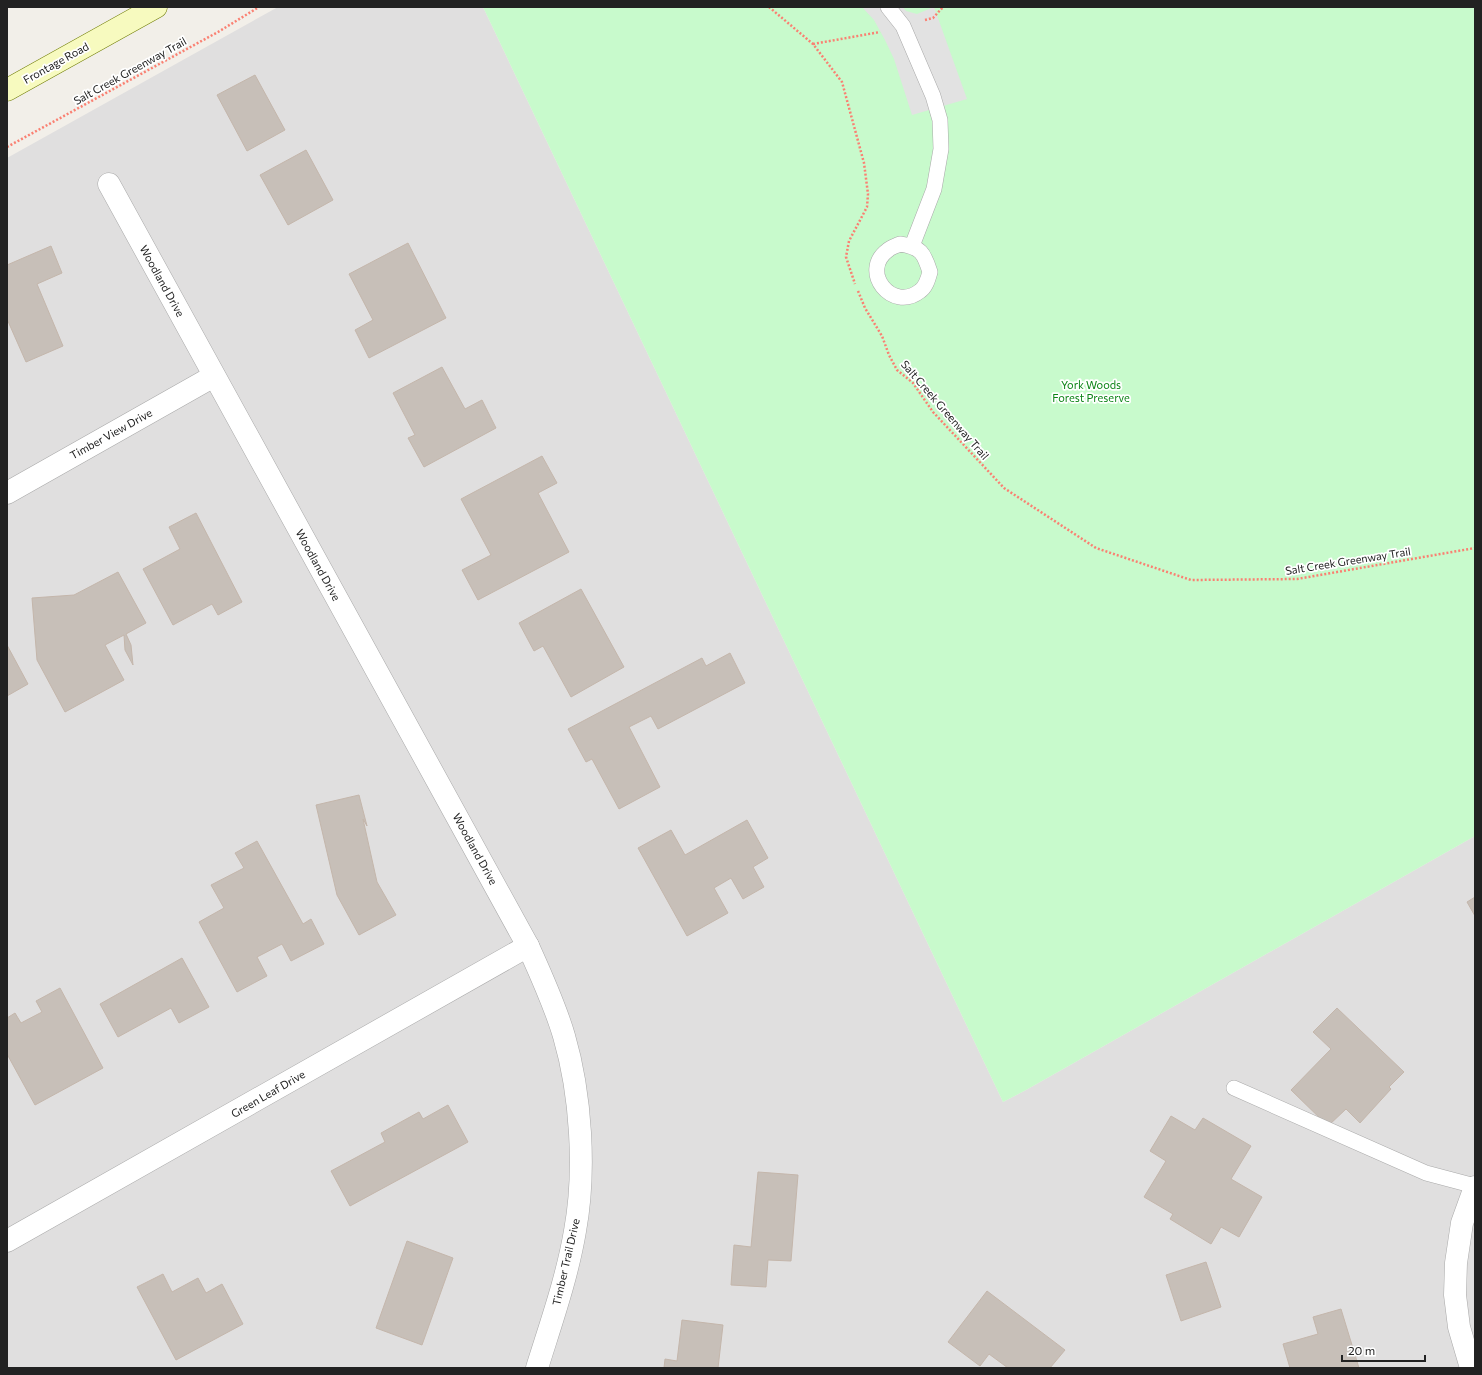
<svg xmlns="http://www.w3.org/2000/svg" width="1482" height="1375" viewBox="0 0 1482 1375" font-family="Commissioner,sans-serif">
	<style>
		.residential { fill: #e0dfdf }
		.park { fill: #c8facc }
		.parking { fill: #e2e2e2 }
		.building { fill: #c7bfb8; stroke: #c4b6ab }
		.lines { fill: none; stroke-linecap: round; stroke-linejoin: round }
		.lane-casing { stroke: #a9a9a9; stroke-width: 16 }
		.street-casing { stroke: #a9a9a9; stroke-width: 23 }
		.secondary-casing { stroke: #707d05; stroke-width: 23 }
		.path { stroke: #fa8072; stroke-width: 2.5; stroke-dasharray: 2 2; stroke-linecap: butt }
		.lane { stroke: #fff; stroke-width: 15 }
		.street { stroke: #fff; stroke-width: 22 }
		.secondary { stroke: #f7fabf; stroke-width: 22 }
		.labels { text-anchor: middle; stroke-width: 3.5; stroke-linejoin: round; paint-order: stroke }
		.street-label { font-size: 11px; fill: #222; stroke: #fff }
		.park-label { font-size: 11px; fill: #0c8416; stroke: #fff }
	</style>
	<rect width="100%" height="100%" fill="#f2efe9"/>
	<path class="residential" d="M278,7H483L1003,1102L1026,1090L1475,836V1368H7V158Z"/>
	<path class="park" d="M483,7H1475V836L1026,1090L1003,1102Z"/>
	<path class="parking" d="M862,7H903L906,11L917,14L934,7L967,99L912,115L894,59L885,40L874,20Z"/>
	<g class="building">
		<path d="M255,75L285,130L247,151L217,95Z"/>
		<path d="M306,150L333,200L288,225L260,175Z"/>
		<path d="M408,243L446,318L369,358L355,330L373,320L349,274Z"/>
		<path d="M51,246L62,273L37,284L63,346L26,362L7,319V265Z"/>
		<path d="M442,367L465,409L482,400L496,428L424,467L408,438L415,435L393,393Z"/>
		<path d="M542,456L557,483L538,493L569,552L478,600L462,570L491,555L461,499Z"/>
		<path d="M196,513L242,602L218,615L212,604L173,625L143,569L180,549L169,527Z"/>
		<path d="M118,572L146,623L126,634L131,645L133,665L125,650L124,635L105,645L124,680L65,712L37,660L32,598L74,595Z"/>
		<path d="M581,589L624,667L571,697L543,646L534,651L519,623Z"/>
		<path d="M7,645L28,684L7,696Z"/>
		<path d="M730,653L745,683L658,729L651,716L629,727L660,787L619,809L592,759L586,762L568,729L702,658L706,666Z"/>
		<path d="M359,795L367,826L363,819L377,882L396,915L359,935L337,895L316,805Z"/>
		<path d="M747,820L768,858L753,867L764,887L743,899L731,878L714,888L728,913L687,936L638,848L671,830L685,855Z"/>
		<path d="M257,841L303,924L311,919L324,944L291,961L282,944L257,957L267,976L237,992L199,922L224,908L211,885L244,868L235,853Z"/>
		<path d="M1475,897V916L1467,902Z"/>
		<path d="M182,958L209,1007L179,1023L171,1008L118,1037L100,1004Z"/>
		<path d="M60,988L103,1068L35,1105L7,1054V1018L15,1013L21,1023L42,1012L36,1001Z"/>
		<path d="M1337,1008L1404,1072L1389,1087L1391,1089L1360,1123L1346,1109L1328,1126L1291,1090L1331,1049L1313,1032Z"/>
		<path d="M448,1105L468,1142L350,1206L331,1171L385,1142L381,1133L419,1112L423,1119Z"/>
		<path d="M1171,1116L1195,1130L1203,1118L1251,1146L1231,1179L1262,1197L1239,1237L1221,1227L1211,1244L1170,1219L1173,1214L1144,1197L1166,1161L1150,1151Z"/>
		<path d="M758,1172L798,1175L791,1261L768,1260L766,1287L731,1285L734,1245L751,1247Z"/>
		<path d="M407,1241L453,1258L422,1345L376,1328Z"/>
		<path d="M1206,1262L1221,1307L1181,1321L1166,1275Z"/>
		<path d="M163,1274L172,1292L198,1278L206,1293L222,1284L243,1324L176,1360L137,1287Z"/>
		<path d="M987,1291L1065,1350L1050,1368H1008L989,1354L980,1366L948,1342Z"/>
		<path d="M1341,1309L1359,1368H1290L1283,1344L1318,1334L1313,1317Z"/>
		<path d="M682,1320L723,1325L718,1368H664L665,1359L677,1361Z"/>
	</g>
	<g class="lines">
		<defs>
			<g id="lane">
				<path d="M888,7L903,26L933,96L940,120L941,149L934,189L912,246"/>
				<path d="M900,244C921,247 924,253 930,272C928,279 926,287 920,291C892,313 859,271 888,250C891,247 896,246 900,244Z"/>
				<path d="M1234,1088L1426,1173L1475,1186"/>
			</g>
			<g id="street">
				<path d="M109,184L528,946C541,975 555,1005 564,1036C581,1094 586,1171 575,1231C567,1278 551,1323 537,1368"/>
				<path d="M7,493L214,376"/>
				<path d="M7,1241L528,946"/>
				<path d="M1471,1368L1459,1327L1455,1295L1456,1263L1462,1223L1475,1187"/>
			</g>
			<path id="secondary" d="M7,90L156,7"/>
		</defs>
		<use href="#lane" class="lane-casing"/>
		<use href="#street" class="street-casing"/>
		<use href="#secondary" class="secondary-casing"/>
		<g class="path">
			<path d="M769,7L813,44L842,82L864,163L868,194L867,207L849,241L846,257L855,284"/>
			<path d="M925,20L933,18L943,7"/>
			<path d="M813,44L880,32"/>
			<path d="M7,147L218,32L259,7"/>
			<path d="M858,291L865,308L882,336L889,355L897,370L913,383L933,412L1004,488L1096,548L1191,580L1297,579L1475,548"/>
		</g>
		<use href="#lane" class="lane"/>
		<use href="#street" class="street"/>
		<use href="#secondary" class="secondary"/>
	</g>
	<g class="labels">
		<g class="street-label">
			<text transform="translate(56 63) rotate(-29)" y="4">Frontage Road</text>
			<text transform="translate(130 71) rotate(-29)" y="4">Salt Creek Greenway Trail</text>
			<text transform="translate(162 281) rotate(61)" y="4">Woodland Drive</text>
			<text transform="translate(945 410) rotate(49)" y="4">Salt Creek Greenway Trail</text>
			<text transform="translate(111 434) rotate(-29)" y="4">Timber View Drive</text>
			<text transform="translate(1348 561) rotate(-9)" y="4">Salt Creek Greenway Trail</text>
			<text transform="translate(318 565) rotate(61)" y="4">Woodland Drive</text>
			<text transform="translate(475 849) rotate(61)" y="4">Woodland Drive</text>
			<text transform="translate(268 1094) rotate(-30)" y="4">Green Leaf Drive</text>
			<text transform="translate(566 1262) rotate(-77)" y="4">Timber Trail Drive</text>
		</g>
		<g class="park-label">
			<text x="1091" y="389">York Woods<tspan x="1091" dy="13">Forest Preserve</tspan></text>
		</g>
	</g>
	<rect width="1482" height="1375" fill="none" stroke="#222222" stroke-width="16"/>
	<path d="M1342 1355v6h83v-6" fill="none" stroke="#222222" stroke-width="2"/>
	<text x="1348" y="1355" font-size="12" fill="#222222" stroke="#ffffff" stroke-width="3" paint-order="stroke">20 m</text>
</svg>
